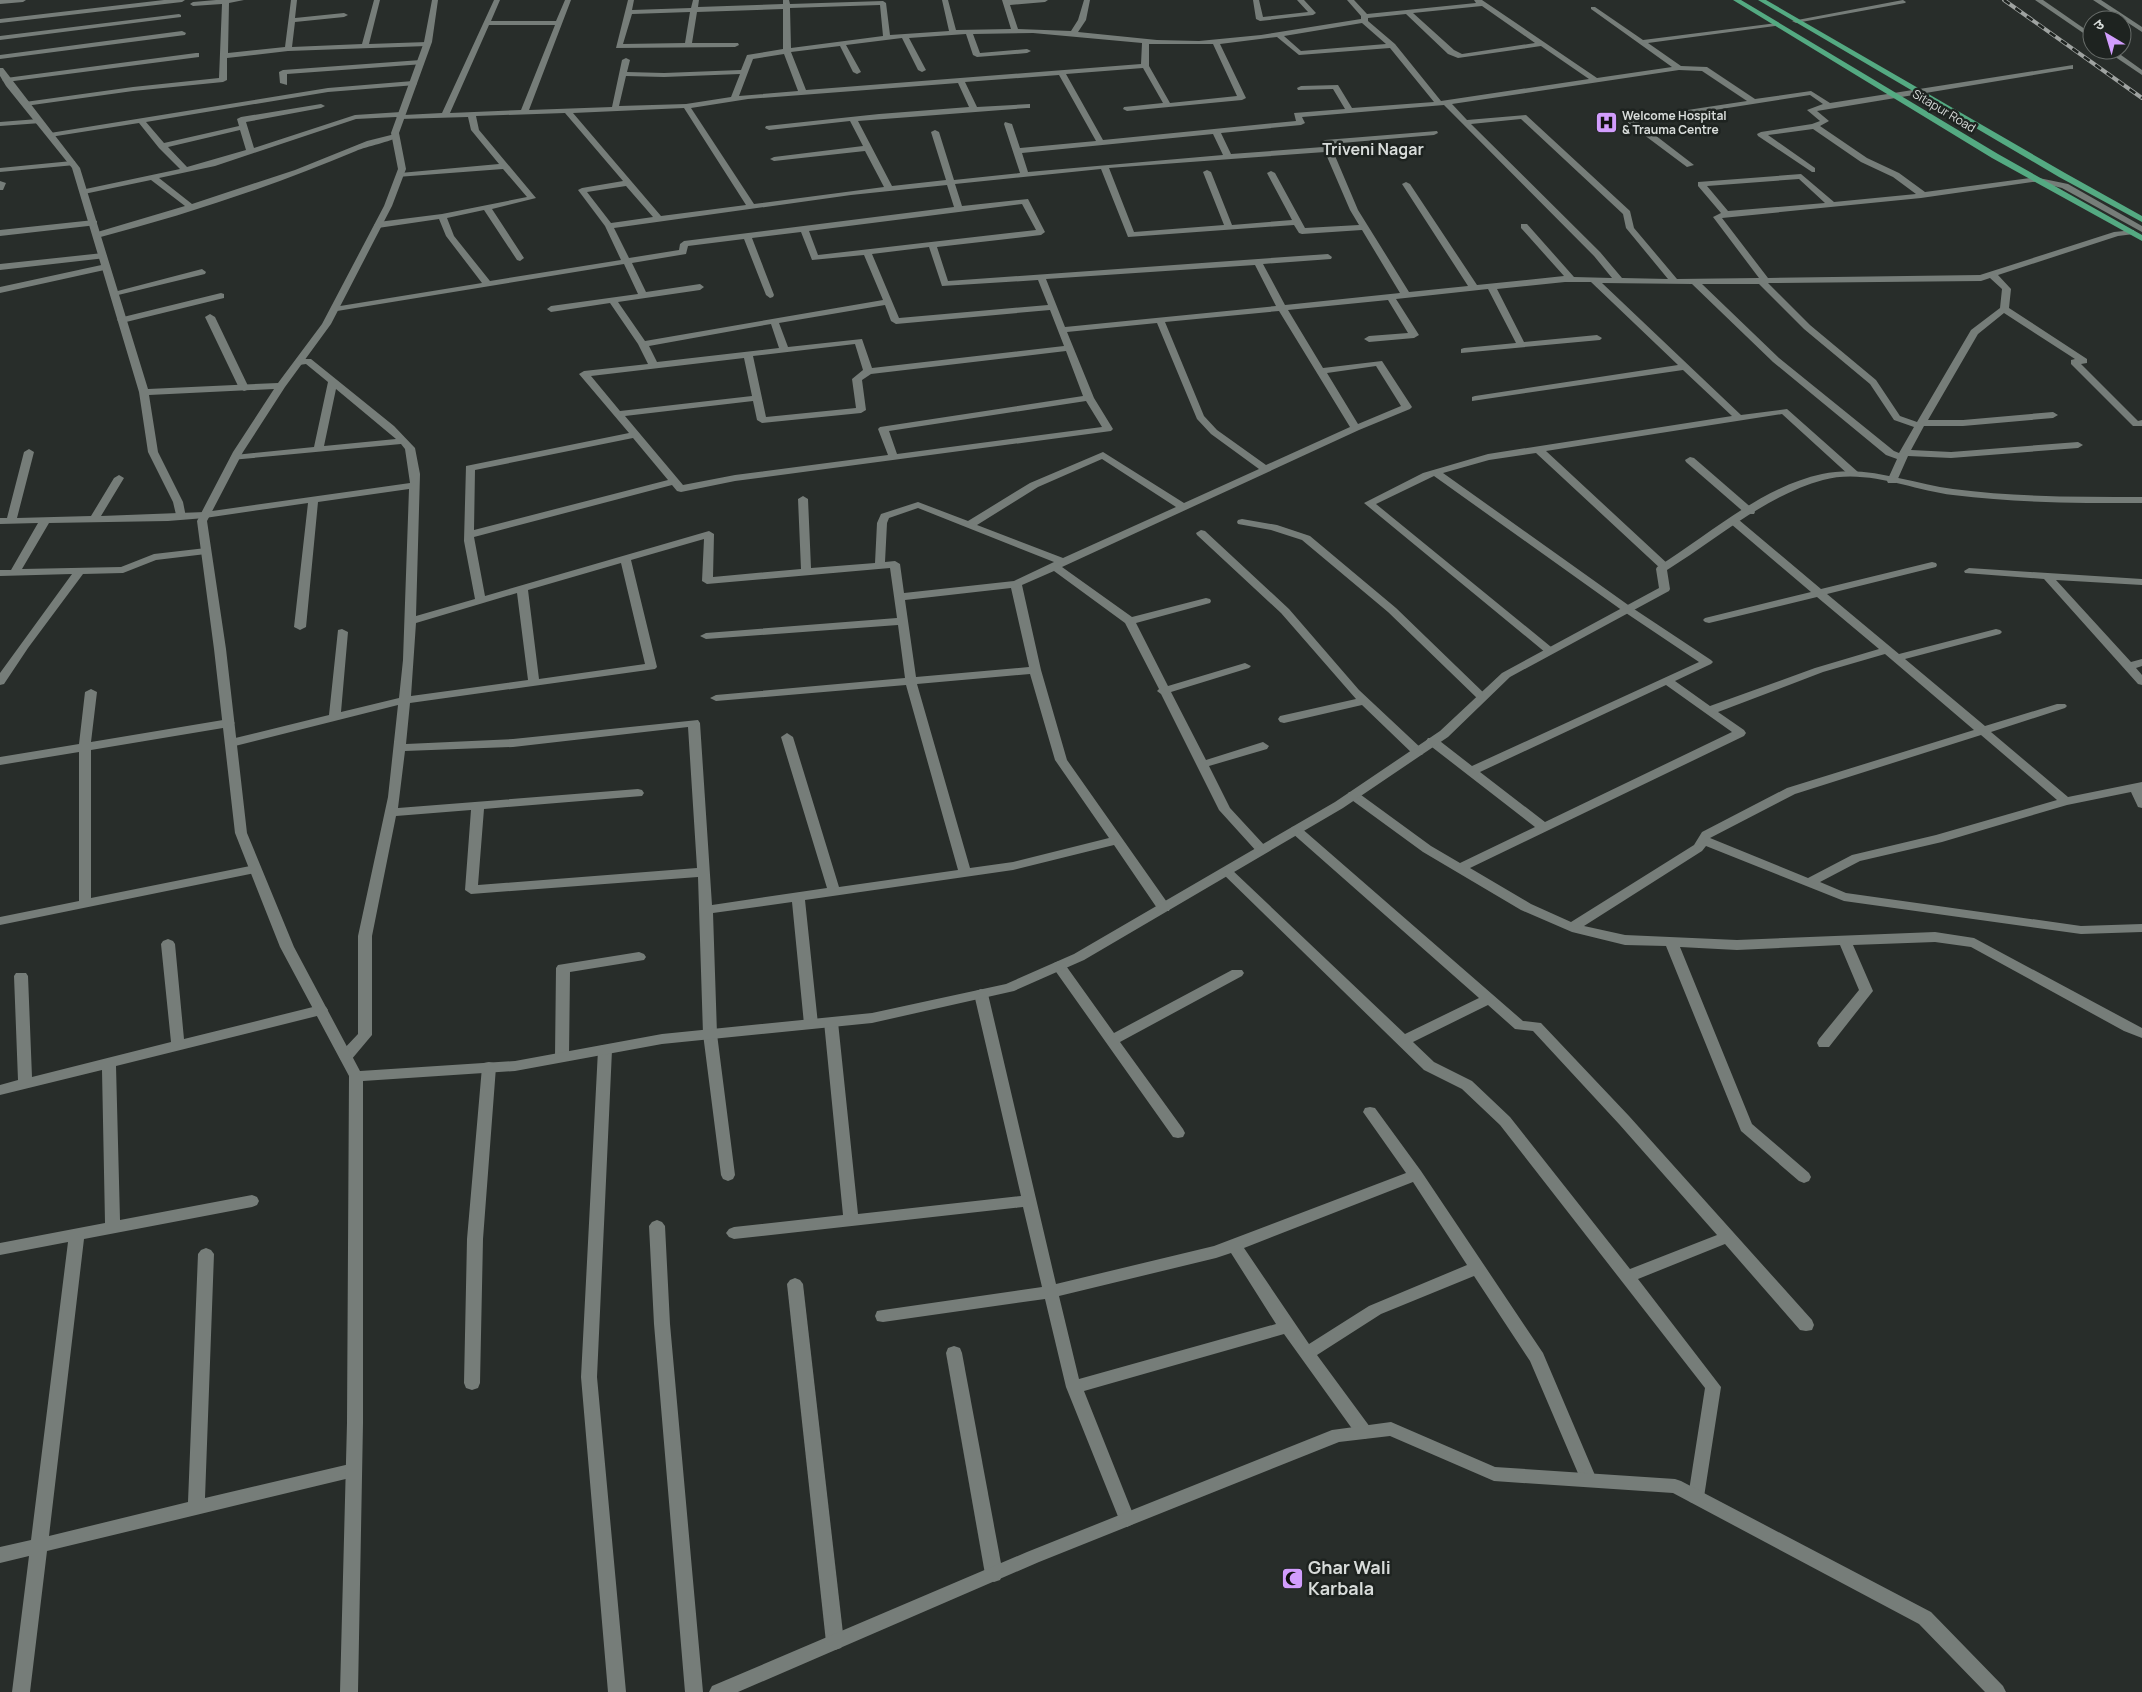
<svg xmlns="http://www.w3.org/2000/svg" width="2142" height="1692" viewBox="0 0 2142 1692" font-family="Manrope,'Noto Sans Devanagari',sans-serif">
	<style>
		.lines { fill: none; stroke-linecap: round; stroke-linejoin: round }
		.minor { fill: #767d79; fill-rule: evenodd }
		.tertiary { fill: #767d79; fill-rule: evenodd }
		.secondary { fill: #767d79; fill-rule: evenodd }
		.primary { fill: #54aa82; fill-rule: evenodd }
		.rail-casing { stroke: #9fa3a1; stroke-width: 4 }
		.rail { stroke: #1e2320; stroke-width: 2.5; stroke-dasharray: 7; stroke-linecap: butt }
		.labels { text-anchor: middle; stroke-width: 5; stroke-linejoin: round; paint-order: stroke }
		.far-street-label { font-size: 12px; fill: #d8dcda; stroke: #1e2320 }
		.far-poi-label { font-size: 12px; font-weight: bold; fill: #d8dcda; stroke: #1e2320; text-anchor: start }
		.far-district-label { font-size: 16px; font-weight: bold; fill: #d8dcda; stroke: #1e2320 }
		.near-poi-label { font-size: 18px; font-weight: bold; fill: #d8dcda; stroke: #1e2320; text-anchor: start }
	</style>
	<rect width="100%" height="100%" fill="#282d2a"/>
	<g class="lines">
		<g class="minor">
			<path d="M0,0H26L23,2L0,4Z"/>
			<path d="M164,0H185L182,2L0,23V19Z"/>
			<path d="M216,0H244L229,3L228,53L285,47L291,0H297L295,18L344,13L348,15L344,17L295,22L292,47L362,44L374,0H380L369,44L427,42L431,44L427,46L288,51L227,58V80L223,82L133,91L25,106L21,104L25,102L133,87L219,78L222,4L193,6L190,4L193,2Z"/>
			<path d="M494,0H500L491,21H556L565,0H571L529,110L612,107L622,60L626,58L630,60L627,72L664,73L741,70L747,55L783,49V9L697,12L692,43H738L739,45L735,47L616,48L628,0H634L632,10L691,8L693,0H699L698,7L783,4V0H789L790,4L883,1L886,3L890,35L949,31L942,0H948L956,30L1011,29L1002,0H1048L1045,2L1010,5L1018,29L1071,31L1078,20L1084,0H1090L1086,20L1078,32L1157,40L1199,41L1261,35L1361,19V16L1347,0H1354L1367,14L1476,3L1474,0H1482L1597,78L1672,67L1591,9V7H1595L1643,40L1777,23L1779,24L1775,26L1648,43L1681,66L1707,67L1755,99L1811,91L1830,103L2073,65V69H2070L1817,111L1829,121L1820,126L1867,158L1899,173L1925,192L2037,177L2041,179L2040,181L1921,198L1722,218L1768,278L1980,275L2114,232L2134,230V234L2118,236L1998,275L2011,289L2009,308L2087,359V363L2081,364L2138,421L2142,420V426H2133L2071,364V360L2075,359L2004,313L1978,334L1928,420H1963L2053,412L2058,415L2053,418L1963,426H1924L1911,450L1951,452L2078,442L2083,445L2078,448L1951,458L1908,456L1896,483H1888L1887,481L1897,459L1886,455L1773,362L1692,284L1602,283L1741,415L1787,409L1858,472V476H1850L1782,414L1546,451L1669,565L1670,567L1665,570L1661,569L1536,453L1489,460L1443,473L1631,607L1711,660L1713,662L1711,664L1675,681L1710,706L1815,668L1879,649L1817,597L1709,623L1705,622L1703,620L1705,618L1811,592L1731,524L1730,522L1731,520H1739L1821,589L1932,562L1936,563L1937,565L1936,567L1827,594L1899,654L1996,629L2000,630L2002,632L2000,634L1905,659L1985,726L2057,704H2065L2067,706L2065,708L1991,732L2068,797L2142,782V808L2138,807L2131,792L2067,805L1942,842L1860,861L1820,882L1846,893L2081,926L2142,924V932L2081,934L1844,901L1706,846L1702,851L1584,926L1625,935L1737,940L1935,932L1974,938L2142,1028V1038L2124,1031L1971,947L1935,942L1853,945L1873,991L1829,1047H1819L1817,1043L1819,1039L1859,990L1840,945L1737,950L1680,947L1752,1124L1809,1173L1811,1177L1809,1181L1804,1183L1799,1181L1741,1131L1666,946L1625,945L1572,932L1521,910L1423,852L1349,798L1347,795L1349,792H1357L1431,846L1460,863L1535,827L1428,744L1426,741L1428,738H1436L1472,766L1699,662L1623,611L1434,476L1376,504L1556,651L1550,654L1546,653L1364,503L1423,473L1488,454L1732,416L1683,370L1472,401V397L1475,396L1678,365L1591,282H1565L1497,289L1524,342L1597,335L1602,338L1600,340L1461,353V349L1464,348L1516,343L1488,289L1396,299L1419,335L1414,338L1369,342L1364,339L1369,336L1408,333L1388,300L1288,310L1323,368L1382,361L1412,407L1410,409L1359,430L1062,567L1132,617L1206,598L1210,599L1211,601L1210,603L1136,623L1168,686L1245,663L1251,666L1249,668L1171,692L1206,760L1263,742L1269,746L1267,749L1209,766L1230,808L1266,847L1268,850L1266,853H1258L1219,810L1161,694L1157,691L1159,689L1125,623L1054,571L1022,585L1041,670L1067,760L1169,905L1170,908L1169,911H1159L1114,845L1013,870L805,900L818,1024L816,1027H806L804,1024L792,902L713,913L717,1034L735,1175L733,1179L728,1181L723,1179L721,1175L703,1034L698,877L471,894L465,890L471,810L396,816L372,936V1035L351,1060H341L339,1056L341,1052L358,1034V936L388,797L398,705L231,747L225,743L227,740L329,715L338,630L342,629L348,632L341,712L399,698L403,660L409,489L318,502L306,627L300,630L294,627L308,503L205,518L168,521L49,523L22,569L121,567L154,554L206,548L211,551L206,554L156,560L123,573L83,574L28,648L4,684L0,685V673L72,574L0,576V570H11L38,523L0,524V518H7L24,452L29,449L34,452L17,518L91,516L114,478L119,475L124,478L101,516L205,512L410,483L405,449L401,444L231,460L230,458L235,455L314,447L328,382L306,364L299,365L294,362L299,359H311L394,426L415,448L420,474L416,616L475,599L464,541L466,466L629,433L579,374L584,371L648,364L638,344L610,303L551,312L547,309L551,306L638,294L624,264L331,312L330,310L334,307L482,283L446,236L439,219L378,228L374,225L378,222L442,214L527,197L503,169L397,177V173H400L499,164L471,130L468,117L400,119L396,117L356,119L215,166L159,178L192,204L295,170L367,141L395,134L399,136C391,142 367,146 356,151C273,186 185,215 97,238L94,237V233L185,206L151,180L84,194H81V190L180,169L159,148L139,123L50,137L46,135L50,133L328,88L413,81L417,83L416,85L328,92L146,122L164,143L239,126L237,119L241,117L321,104L325,106L321,108L246,122L254,148L355,115L401,112L404,115L442,113ZM880,5L883,36L791,48L790,8ZM1482,6L1535,43L1462,54L1454,50L1413,13ZM690,12L685,43L623,44L632,14ZM1406,14L1448,54L1458,58L1541,46L1589,79L1441,101L1395,44L1368,21V18ZM1362,23L1386,44L1301,51L1284,36ZM489,25H555L521,110L450,113ZM1033,33L1142,43L1141,64L806,90L791,52L840,46L853,72L857,74L861,72L846,45L902,38L918,70L922,72L926,70L909,38L966,34L973,55L977,57L1027,53L1031,51L1027,49L980,53L973,34ZM1277,37L1299,55L1390,48L1434,102L1352,108L1338,85L1301,86L1297,88L1298,90L1333,89L1345,109L1294,113L1296,121L1103,140L1066,74L1143,68L1163,103L1124,107L1123,109L1127,111L1242,100L1246,98L1220,44ZM1149,44H1213L1237,96L1170,103L1149,66ZM784,54L798,91L739,96L753,59ZM1679,70L1702,71L1747,101L1628,119V123L1687,167L1694,165L1638,122L1810,95L1823,104L1807,110L1820,121L1812,124L1761,132L1757,134L1758,136L1812,172H1815V168L1768,135L1813,129L1861,162L1893,177L1916,194L1834,202L1801,174L1698,182V186L1721,213L1713,217L1759,278L1677,279L1634,228L1630,211L1526,115L1467,120L1452,104ZM740,74L731,97L686,104L619,106L626,76L664,77ZM1059,75L1096,141L1020,148L1012,124L1005,122L1004,124L1020,173L954,180L939,132L935,130L931,132L946,180L892,186L858,121L1027,108H1030V104L977,107L965,82ZM958,83L969,107L879,114L766,126L765,128L769,130L850,121L863,146L774,157L770,159L774,161L865,151L884,187L754,204L691,108L748,99ZM1444,105L1594,256L1612,278L1574,277L1527,224H1521V228L1564,276L1477,285L1410,184L1406,182L1402,184L1468,286L1409,292L1358,210L1330,144L1434,135L1438,133L1437,131L1325,140L1321,142L1323,147L1231,154L1221,133L1301,125L1305,123L1302,117ZM684,108L746,205L661,216L573,113ZM565,113L623,181L582,188L578,190L605,226L621,260L490,281L454,236L447,218L484,210L517,260L520,261L524,258L492,209L536,198L479,130L476,116ZM1521,119L1623,214L1626,228L1668,279L1622,278L1600,252L1471,124ZM240,130L246,150L187,167L168,147ZM1213,134L1223,155L1028,172L1022,153ZM1325,152L1350,210L1359,225L1305,228L1275,173L1271,171L1267,173L1292,220L1232,225L1211,172L1207,170L1203,172L1224,225L1134,232L1109,168ZM1101,169L1128,237L1294,225L1299,233L1302,234L1362,230L1400,293L1285,305L1263,264L1331,259L1332,257L1328,254L948,281L937,247L1041,235L1045,232L1028,199L962,206L955,184ZM1799,179L1825,203L1728,211L1707,186ZM947,185L954,207L684,241L680,244L679,250L629,258L614,228L851,195ZM626,186L653,217L611,223L587,192ZM1022,204L1036,230L818,255L809,231ZM801,232L812,260L864,255L883,300L645,341L618,302L700,290L704,287L700,284L646,292L632,263L686,254L688,246L744,239L766,295L770,298L773,297L774,295L752,238ZM929,247L942,286L1038,280L1048,305L899,318L872,254ZM1255,265L1276,306L1065,327L1046,279ZM1990,278L2002,289L2000,308L1971,330L1917,422L1900,416L1876,380L1810,325L1768,283L1981,281ZM1702,284H1759L1804,329L1870,384L1894,420L1914,427L1899,453L1894,451L1779,358ZM885,305L891,321L896,324L1050,310L1064,346L872,368L862,339L788,347L779,323ZM1279,311L1350,427L1266,465L1217,430L1204,416L1165,322ZM1157,323L1197,419L1211,434L1259,469L1184,503L1103,452L1030,483L968,521L918,502L881,514L877,523L875,563L811,568L808,499L803,496L798,499L801,569L713,577L714,534L709,531L485,596L474,537L672,485L677,491L681,492L735,481L1111,431L1113,429L1094,398L1067,332ZM771,324L779,348L657,362L649,346ZM855,344L863,370L852,379L856,408L766,417L753,356ZM1066,351L1083,396L880,427L878,429L888,455L735,475L683,485L625,416L753,401L757,420L762,423L861,413L866,410L862,380L871,374ZM744,358L752,396L620,411L591,376ZM1376,366L1401,406L1358,424L1327,373ZM336,389L396,439L324,446ZM1086,401L1102,427L897,454L889,431ZM633,438L668,480L474,530L475,470ZM1102,459L1176,507L1063,558L977,525L1038,487ZM918,508L1054,562L1014,581L904,593L900,564L895,561L885,562L887,523L889,518ZM704,539L702,581L707,584L890,568L897,618L706,633L700,636L706,639L898,625L905,678L716,695L710,698L716,701L906,685L958,870L839,887L793,737L787,733L781,737L827,888L712,905L700,723L698,720L513,739L406,744L410,703L655,669L657,667L631,560ZM621,563L645,664L539,679L528,590ZM1011,588L1029,667L916,677L905,600ZM517,593L528,680L411,696L416,623ZM1885,654L1974,730L1787,788L1702,832L1694,845L1571,922L1531,904L1470,868L1744,736L1746,733L1744,730L1718,712L1823,672ZM1030,674L1055,760L1109,838L1013,862L970,868L917,684ZM1666,685L1732,732L1545,822L1480,772ZM688,727L697,868L478,885L484,809L642,796L644,793L642,790L638,789L398,808L405,751L513,747ZM1981,735L2057,800L1936,835L1852,855L1808,878L1710,838L1795,794Z"/>
			<path d="M1253,0H1259L1263,17L1308,12L1297,0H1304L1316,13L1313,15L1260,21L1256,19Z"/>
			<path d="M1903,0L1906,2L1905,3L1796,23L1792,21Z"/>
			<path d="M2035,0H2043L2092,34V39Z"/>
			<path d="M2093,0H2101L2142,27V32Z"/>
			<path d="M179,14L181,15V17L0,40V36Z"/>
			<path d="M182,31L186,33L185,35L0,59V55Z"/>
			<path d="M2105,50H2114L2142,70V75Z"/>
			<path d="M196,53H199V57L6,82L2,80L6,78Z"/>
			<path d="M421,60H424V64L287,74V85L280,83L279,72L283,70Z"/>
			<path d="M38,119L42,121L41,123L0,126V122Z"/>
			<path d="M72,161H75V165L0,172V168Z"/>
			<path d="M0,181L6,183L3,190H0Z"/>
			<path d="M94,220L97,221V225L0,236V230Z"/>
			<path d="M103,253L107,256L106,258L0,270V264Z"/>
			<path d="M106,264L110,267L109,269L0,293V287Z"/>
			<path d="M202,269L206,272L205,274L114,296L110,293Z"/>
			<path d="M221,293L224,294V298L122,323L117,320L119,318Z"/>
			<path d="M210,314L215,317L249,388L247,390L244,391L239,388L205,317Z"/>
			<path d="M1690,457L1694,458L1754,510L1755,512L1754,514H1746L1686,462L1685,460Z"/>
			<path d="M1242,519L1277,525L1310,536L1396,608L1486,695L1488,697L1486,699H1478L1388,612L1302,540L1271,530L1238,524L1237,522L1238,520Z"/>
			<path d="M1201,530L1205,531L1289,609L1359,690L1422,749L1424,752L1422,755H1414L1362,705L1284,723L1280,722L1278,719L1280,716L1356,699L1281,613L1197,535L1196,533Z"/>
			<path d="M1969,568L2142,579V585L2056,580L2131,662L2142,659V666L2136,668L2142,675V685L2138,684L2044,579L1965,573L1964,571Z"/>
			<path d="M91,689L97,692L91,742L229,719L235,723L229,727L91,750V898L255,865L261,869L255,873L0,925V917L79,901V752L0,765V757L79,744L85,692Z"/>
			<path d="M1296,826L1300,827L1523,1021L1541,1023L1629,1116L1812,1320L1814,1325L1812,1330L1806,1331L1800,1330L1725,1244L1638,1279L1721,1387L1704,1497L1702,1502L1696,1504L1690,1502L1688,1497L1705,1388L1500,1125L1462,1089L1424,1070L1220,871L1226,867L1230,868L1405,1034L1479,998L1292,833L1290,830L1292,827ZM1488,1005L1515,1029L1533,1031L1619,1124L1717,1235L1630,1269L1510,1117L1472,1081L1434,1062L1413,1042Z"/>
			<path d="M168,939L173,941L175,944L184,1039L321,1005L326,1007L328,1010L326,1013L321,1015L116,1066L120,1220L252,1195L257,1197L259,1201L257,1205L252,1207L84,1239L49,1536L188,1502L198,1254L201,1250L206,1248L211,1250L214,1254L205,1498L354,1463L360,1465L362,1470L360,1475L354,1477L47,1551L30,1692H12L29,1556L0,1563V1547L31,1540L68,1242L0,1255V1243L105,1223L102,1070L0,1095V1085L18,1080L14,976L16,973H26L28,976L32,1077L171,1042L161,944L163,941Z"/>
			<path d="M639,952L644,954L646,957L644,960L570,972L569,1057L567,1061H557L555,1057L556,968L558,965Z"/>
			<path d="M1059,961L1064,963L1114,1033L1232,970H1242L1244,973L1242,976L1120,1042L1183,1129L1185,1133L1183,1137L1178,1138L1173,1137L1054,969L1052,966L1054,963Z"/>
			<path d="M981,989L986,991L988,994L1056,1284L1214,1246L1406,1173L1363,1112L1365,1108L1370,1107L1375,1108L1421,1171L1543,1353L1597,1480L1595,1485L1589,1487L1583,1485L1530,1361L1474,1276L1381,1314L1317,1355L1370,1427L1372,1432L1370,1437L1364,1439L1358,1437L1284,1334L1084,1391L1135,1519L1133,1524L1127,1527L1121,1524L1119,1519L1066,1387L1045,1299L883,1322L877,1321L875,1316L877,1311L883,1310L1042,1287L1023,1207L734,1239L729,1237L726,1233L729,1229L734,1227L843,1215L824,1022L826,1019H836L838,1022L858,1214L1021,1196L974,994L976,991ZM1413,1182L1467,1265L1369,1306L1309,1344L1244,1248ZM1231,1253L1276,1324L1079,1379L1059,1296L1216,1258Z"/>
			<path d="M605,1045L610,1046L612,1050L597,1377L626,1692H608L581,1377L598,1050L600,1046Z"/>
			<path d="M489,1062L494,1063L496,1067L483,1239L480,1383L478,1388L472,1390L466,1388L464,1383L467,1239L482,1067L484,1063Z"/>
			<path d="M657,1220L662,1222L665,1226L670,1324L703,1692H685L654,1324L649,1226L652,1222Z"/>
			<path d="M795,1278L800,1280L803,1284L844,1642L841,1648L835,1650L829,1648L826,1642L787,1284L790,1280Z"/>
			<path d="M954,1346L960,1348L962,1353L1003,1574L1000,1580L994,1582L988,1580L985,1574L946,1353L948,1348Z"/>
		</g>
		<g class="tertiary">
			<path d="M432,0H438L432,42L399,133L406,169L392,206L331,324L285,387L243,452L207,521L226,649L247,833L294,947L360,1071L515,1061L662,1034L872,1013L1006,984L1074,954L1335,802L1440,731L1502,673L1659,588L1656,569L1657,567C1709,535 1761,487 1822,474C1866,464 1909,483 1953,489C2015,497 2079,497 2142,497V503C2079,503 2016,503 1953,495C1911,490 1866,468 1823,480C1765,496 1717,539 1667,570L1670,589L1669,591L1510,677L1448,737L1343,808L1084,960L1014,991L872,1023L662,1044L515,1071L363,1081V1423L358,1692H340L347,1423L349,1076L280,947L235,833L214,649L197,521L233,452L274,389L149,395L158,452L183,502L186,517L185,519H177L173,502L148,452L139,392L72,168L6,86L0,76V68H3L80,168L148,389L278,383L322,324L384,206L398,169L391,133L424,42Z"/>
			<path d="M1391,1422L1495,1467L1675,1479L1681,1481L1931,1612L2003,1686L2006,1692H1985L1919,1624L1673,1493L1494,1481L1390,1436L1339,1442L1039,1562L738,1692H709L712,1686L1027,1552L1332,1430Z"/>
		</g>
		<path class="secondary" d="M2034,177L2068,184L2142,226V232L2062,188L2034,181Z"/>
		<g class="primary">
			<path d="M1733,0H1741L1998,154L2142,235V241L1992,158Z"/>
			<path d="M1758,0H1766L2065,173L2142,216V222L2059,177Z"/>
		</g>
		<defs>
			<path id="rail" d="M2004,0L2142,98"/>
		</defs>
		<use href="#rail" class="rail-casing"/>
		<use href="#rail" class="rail"/>
	</g>
	<defs>
		<symbol id="hospital-square" viewBox="-11 -11 22 22"><rect x="-9" y="-9" width="18" height="18" rx="4" fill="#d29dfd" stroke="#1e2320"/><path d="M-5-5h3v3.5h4V-5h3V5h-3V1.5h-4V5h-3Z" fill="#111"/></symbol>
		<symbol id="mosque-square" viewBox="-11 -11 22 22"><rect x="-9" y="-9" width="18" height="18" rx="4" fill="#d29dfd" stroke="#1e2320"/><path d="M3.5-4.9A6 6 0 1 0 3.5 4.9A5 5 0 1 1 3.5-4.9Z" fill="#111"/></symbol>
	</defs>
	<g fill-rule="evenodd">
		<use href="#hospital-square" x="1594" y="110" width="25" height="25"/>
		<use href="#mosque-square" x="1280" y="1566" width="25" height="25"/>
	</g>
	<g class="labels">
		<g class="far-street-label">
			<text transform="translate(1944 111) rotate(31)" y="4">Sitapur Road</text>
		</g>
		<g class="far-poi-label">
			<text x="1622" y="120">Welcome Hospital<tspan x="1622" dy="14">&amp; Trauma Centre</tspan></text>
		</g>
		<g class="far-district-label">
			<text x="1373" y="155">Triveni Nagar</text>
		</g>
		<g class="near-poi-label">
			<text x="1308" y="1574">Ghar Wali<tspan x="1308" dy="21">Karbala</tspan></text>
		</g>
	</g>
	<g transform="translate(2107 35) rotate(322)"><circle r="24" fill="#1e2320" stroke="#686d6a"/>
	<path d="M0-4L9 19L0 12L-9 19Z" fill="#d29dfd"/>
	<text y="-8" font-size="14" font-weight="bold" text-anchor="middle" fill="#d8dcda">उ</text>
	</g>
</svg>
